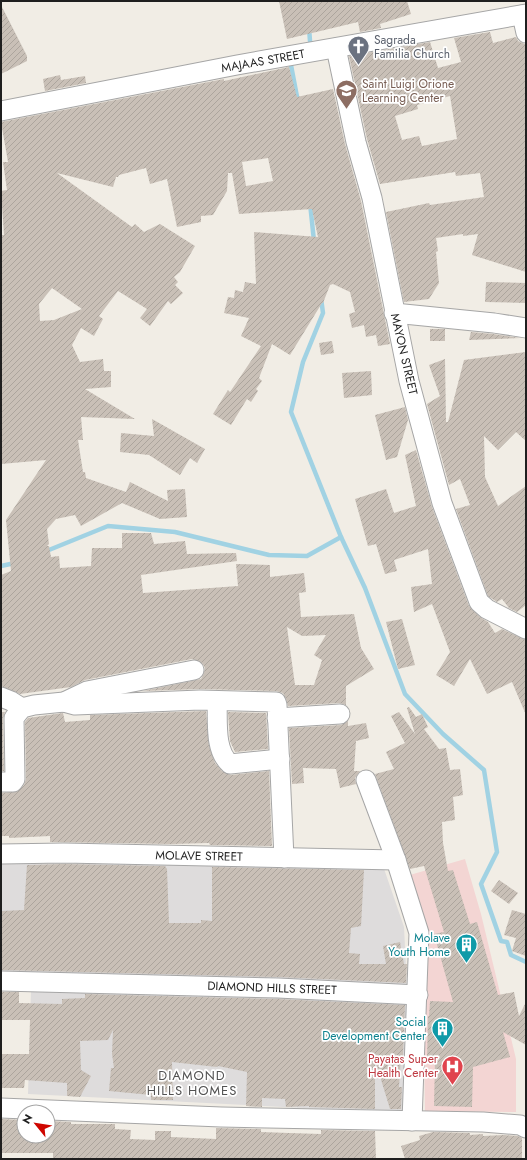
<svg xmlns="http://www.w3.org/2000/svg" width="527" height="1160" viewBox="0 0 527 1160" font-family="Jost,sans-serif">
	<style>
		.residential { fill: #dedcdc }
		.commercial { fill: #f3d5d3 }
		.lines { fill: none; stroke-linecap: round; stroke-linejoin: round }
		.stream { stroke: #a1d2e3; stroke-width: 4.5 }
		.building { fill: url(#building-hatch); fill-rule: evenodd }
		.street-casing { stroke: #a6a6a6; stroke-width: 21 }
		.street { stroke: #fff; stroke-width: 19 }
		.labels { text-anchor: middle; stroke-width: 3.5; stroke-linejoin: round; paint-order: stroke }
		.worship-label { font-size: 12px; fill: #5b616d; stroke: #fff; text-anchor: start }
		.street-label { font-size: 12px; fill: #1f1f1f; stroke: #fff }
		.education-label { font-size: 12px; fill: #785e54; stroke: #fff; text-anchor: start }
		.culture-label { font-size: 12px; fill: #0d838f; stroke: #fff; text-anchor: end }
		.health-label { font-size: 12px; fill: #be3a42; stroke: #fff; text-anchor: end }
		.neighbourhood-label { font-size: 13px; letter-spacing: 1px; fill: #525252; stroke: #fff }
	</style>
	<defs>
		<pattern id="building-hatch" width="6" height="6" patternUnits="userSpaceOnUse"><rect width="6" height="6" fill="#c9c0b7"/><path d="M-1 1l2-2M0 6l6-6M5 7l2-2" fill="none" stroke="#aca59d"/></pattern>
	</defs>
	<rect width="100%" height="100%" fill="#f1ede5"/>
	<g class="residential">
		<path d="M382,863L404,927L407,988L1,980V864Z"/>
		<path d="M31,991L410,996L402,1113L28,1094Z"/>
	</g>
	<path class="commercial" d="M465,859L481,914L516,1059V1112L425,1111L422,910L403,877Z"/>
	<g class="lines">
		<g class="stream">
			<path d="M309,28L310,41"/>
			<path d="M290,60L298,102"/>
			<path d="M310,203L314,241"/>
			<path d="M321,298L323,313L303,362L291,412L341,537"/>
			<path d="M44,552L108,526L175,532L269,555L307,556L341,537L365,588L405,694L443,734L484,770L497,852L481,884L501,941L507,942L511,955L526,962"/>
			<path d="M1,566L15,563"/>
		</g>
	</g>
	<g class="building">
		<path d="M279,1H407L411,14L380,24L381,28L360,32L358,22L287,39Z"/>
		<path d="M1,5L27,56V61L1,74Z"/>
		<path d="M490,32L493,43L516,37L518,41L525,44L526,47V272L472,255L478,234L463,236V234L436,238L438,251L436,252L439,283L429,299L404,302L386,212L429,203L430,205L484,197L480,173L456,176L455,172L380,184L367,139L349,56L430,42L438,68L461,62L454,38ZM450,96L457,139L422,146L419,136L402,140L395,116L418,109L417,105Z"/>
		<path d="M289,67L297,97L333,89L345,144L361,201L390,344L378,346L376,335L366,337L364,325L352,328L349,314L355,312L350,292L333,284L330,285L323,303H322L290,355L272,344L259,378L262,381L256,389L258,391L251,402L247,399L231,425L213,414L228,390L230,392L261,346L241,336L249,318L224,313L228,297L234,298L235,290L243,292L245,282L256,284L254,232L318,237L312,209L239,214L232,173H228L227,191L213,215L201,216V222L177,227L167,179L150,184L146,168L119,175L118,177H116L113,187L57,173L132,227L135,224L144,232L160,224L195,246L180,272L174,277L178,282L175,285L183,293L171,304L168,301L150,326L140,318L147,309L118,291L99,316L103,319L94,336L81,328L72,345L80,362L103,359L104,371H111V387L85,389L135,419L81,417L83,440H78L83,472H85L86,478L126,492L130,482L168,501L167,490L185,489L187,517L160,519L122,503L81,526L75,515L56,519L47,529L49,544L47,546H49L51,557L59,556L60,568L91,566L92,548H122V533H151L154,544L185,541L187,554L236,553L237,561L141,575L143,593L238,586L236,564L270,565V577L304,573L306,592L299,593L301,617L354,614L361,648L374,669L346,686V705L339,703L288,706L286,699L283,693L276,691L200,689L143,691L201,679L204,673L205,668L202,663L192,659L85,680L71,687L20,694L1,686V575L11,571L6,520L46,460L1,464V235H4L1,191L7,190L3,162H8L1,122L224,79V81ZM268,158L273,181L246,186L242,162ZM52,288L82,309L54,320L40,321L39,304ZM287,627L302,636L326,635L314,655L322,660L314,685H295Z"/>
		<path d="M60,75L61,80L85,76L86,83L45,91L43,79Z"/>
		<path d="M486,282L526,283V303L485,302Z"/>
		<rect x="430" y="329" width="15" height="12"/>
		<path d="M471,332L493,334L520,338L469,340Z"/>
		<path d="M332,341L334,353L321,355L319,343Z"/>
		<path d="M526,352V441L516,432L498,450L484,436L485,477L498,506L526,486V605L517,612L509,608L502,599L497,602L488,596L456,509L470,505L460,479L449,485L427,404L440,396L429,365L445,359L446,422H448L464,360Z"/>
		<path d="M371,371L372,395L344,398L342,373Z"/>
		<path d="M405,407L408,420L397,457L386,460L375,415Z"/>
		<path d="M152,419L205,449L197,463L190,458L180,475L149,455L120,452L121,433L154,436Z"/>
		<path d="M416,450L432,507L469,606L480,617L488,622L495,633L502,629L526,640V715L512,682L487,694L470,659L454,686L436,675L450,652L432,604L414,612L411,587L432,584L428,549L394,560L397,571L385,574L376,544L368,546L355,499L386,489L394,513L416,506L405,455Z"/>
		<path d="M402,619L415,665L398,669L386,622Z"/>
		<path d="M409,707L416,717L422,714L428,727L424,729L439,749L446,748L450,770L460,769L463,795L453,797L455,820L442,822L443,843L448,871L453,870L470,924L477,922L498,995L514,992L519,1016L526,1002V1045L503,1032L510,1057L473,1067L472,1107L434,1106L435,1060H427L428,1016H429L430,1001L453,1002L434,934L444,932L424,866L410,869L375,774L394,769L386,752L405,743L391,716L399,712L415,734L407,708Z"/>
		<path d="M206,711L209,746L215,763L222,771L231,775L269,771L272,846L210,845L209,843L171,844L50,842V836L9,838V836H1V793L18,791L24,785L26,779L25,722L28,718L63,713L65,722L90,720V715Z"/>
		<path d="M1,712H5L3,718L4,771H1Z"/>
		<path d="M228,712L266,713L268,749L235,752L230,741Z"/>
		<path d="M348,721V726L366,723L369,738L356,741L354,771H360L355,778L356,784L340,788L336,769L303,768L304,783L292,784L289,728L341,725Z"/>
		<path d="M64,864L165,866L167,869L169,923H201V920L212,921V867L364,870L361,926L351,928L349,953L360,954L359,964H386L383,946L400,942L404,964H407L406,983L278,977L1,970V911L24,910L27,865Z"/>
		<path d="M499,880L518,893L509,904L491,891Z"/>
		<path d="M512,910L526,914V956L512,951L516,938L504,935Z"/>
		<path d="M1,992H19V1003L62,1004V999L85,998V994L278,999L405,1005L403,1057L401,1056L399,1087H402L401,1109H390L375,1060V1109L309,1107V1106L286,1107L285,1099L262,1098V1107L246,1106L247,1072L218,1066L217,1067L172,1062L173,1100H151V1095L109,1091L111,1068H114L112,1054L113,1030L108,1040L80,1041L81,1070L91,1076L80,1097L67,1096V1083L25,1080L24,1088H1V1054H29L30,1020H1Z"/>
		<path d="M1,1119L24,1120V1136H48V1121L71,1122V1124H115V1129L131,1130L130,1139L155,1140V1131H171V1137L216,1139V1128L261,1129V1132L289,1133L321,1134V1130L375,1131L376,1159H53V1153H1Z"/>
		<path d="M433,1132L470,1133V1135L483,1134V1136L504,1135L518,1136L522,1138V1159H405L401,1146L420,1140L419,1136Z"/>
	</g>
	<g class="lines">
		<defs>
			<g id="street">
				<path d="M522,15L526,33"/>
				<path d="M336,48L356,142L372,198L409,381L442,503L479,602L487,609L526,629"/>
				<path d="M1,111L237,65L526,14"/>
				<path d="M394,313L494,323L526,328"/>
				<path d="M1,697L11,701L22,708"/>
				<path d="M217,701C218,721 214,750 230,764L280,759"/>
				<path d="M64,702L75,705L200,700L276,702L277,705L284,858"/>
				<path d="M277,718L340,714"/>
				<path d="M366,780L396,860L419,933L412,1121"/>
				<path d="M1,782H13L15,779L14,718L22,708L34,705L64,702L87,691L194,670"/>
				<path d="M1,854L64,853L396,860"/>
				<path d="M1,981L278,988L418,995"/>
				<path d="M1,1108L221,1117L483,1122L520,1125L526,1128"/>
			</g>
		</defs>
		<use href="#street" class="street-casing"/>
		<use href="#street" class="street"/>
	</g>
	<defs>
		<symbol id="church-pin" viewBox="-11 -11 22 30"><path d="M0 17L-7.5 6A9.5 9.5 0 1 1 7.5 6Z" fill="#6b7280" stroke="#fff"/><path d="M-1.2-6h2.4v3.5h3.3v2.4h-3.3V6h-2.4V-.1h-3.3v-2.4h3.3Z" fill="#fff"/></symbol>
		<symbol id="school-pin" viewBox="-11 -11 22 30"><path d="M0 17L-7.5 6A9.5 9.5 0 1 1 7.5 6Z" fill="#8d6e63" stroke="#fff"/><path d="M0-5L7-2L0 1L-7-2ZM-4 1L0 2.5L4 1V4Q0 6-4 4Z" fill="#fff"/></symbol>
		<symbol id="building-pin" viewBox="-11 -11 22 30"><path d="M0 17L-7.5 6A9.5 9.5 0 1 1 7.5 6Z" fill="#0f9aa8" stroke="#fff"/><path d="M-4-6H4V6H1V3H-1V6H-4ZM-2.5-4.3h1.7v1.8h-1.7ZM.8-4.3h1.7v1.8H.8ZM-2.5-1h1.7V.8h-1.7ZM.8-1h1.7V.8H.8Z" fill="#fff"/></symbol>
		<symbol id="hospital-pin" viewBox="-11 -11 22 30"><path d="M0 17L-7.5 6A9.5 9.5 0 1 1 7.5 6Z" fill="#e0444e" stroke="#fff"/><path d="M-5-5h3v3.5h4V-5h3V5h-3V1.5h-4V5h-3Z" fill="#fff"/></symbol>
	</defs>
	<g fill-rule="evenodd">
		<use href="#church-pin" x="346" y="34" width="25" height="34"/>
		<use href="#school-pin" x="334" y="78" width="25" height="34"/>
		<use href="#building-pin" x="454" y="932" width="25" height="34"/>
		<use href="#building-pin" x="430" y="1016" width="25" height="34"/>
		<use href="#hospital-pin" x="440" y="1054" width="25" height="34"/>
	</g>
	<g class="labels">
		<g class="worship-label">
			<text x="374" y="44">Sagrada<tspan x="374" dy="14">Familia Church</tspan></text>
		</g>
		<g class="street-label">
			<text transform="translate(263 61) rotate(-10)" y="4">MAJAAS STREET</text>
			<text transform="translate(404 354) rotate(77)" y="4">MAYON STREET</text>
			<text transform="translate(199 856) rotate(1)" y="4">MOLAVE STREET</text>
			<text transform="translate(272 988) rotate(2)" y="4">DIAMOND HILLS STREET</text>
		</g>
		<g class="education-label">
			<text x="362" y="88">Saint Luigi Orione<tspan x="362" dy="14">Learning Center</tspan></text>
		</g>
		<g class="culture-label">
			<text x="450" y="942">Molave<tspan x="450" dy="14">Youth Home</tspan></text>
			<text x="426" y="1026">Social<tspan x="426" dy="14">Development Center</tspan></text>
		</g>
		<g class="health-label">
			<text x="438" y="1063">Payatas Super<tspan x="438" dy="14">Health Center</tspan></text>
		</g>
		<g class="neighbourhood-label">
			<text x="192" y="1080">DIAMOND<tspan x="192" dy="15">HILLS HOMES</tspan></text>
		</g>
	</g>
	<rect width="527" height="1160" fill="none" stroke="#1f1f1f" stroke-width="4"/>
	<g transform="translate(36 1124) rotate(300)"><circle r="19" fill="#ffffff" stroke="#a5a5a5"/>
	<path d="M0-3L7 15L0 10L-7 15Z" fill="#cf0600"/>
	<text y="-6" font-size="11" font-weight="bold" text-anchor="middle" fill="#1f1f1f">N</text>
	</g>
</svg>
